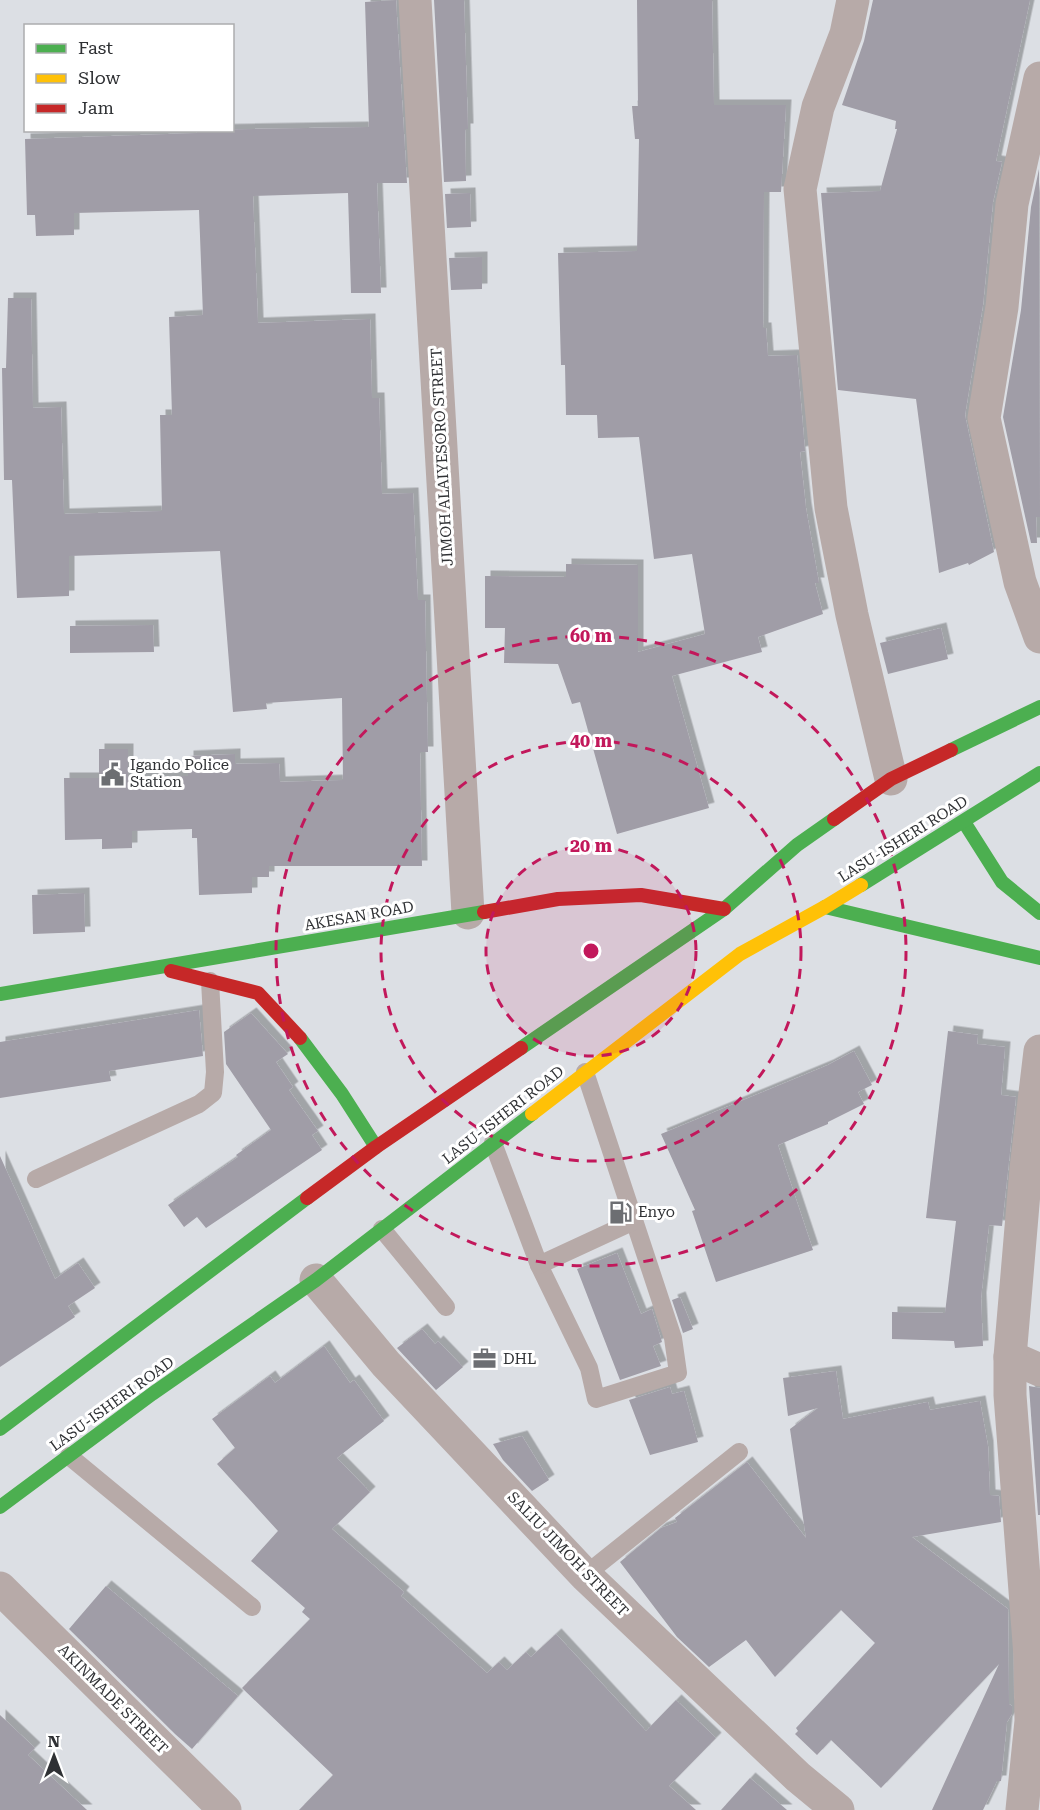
<svg xmlns="http://www.w3.org/2000/svg" width="1040" height="1810" viewBox="0 0 1040 1810" font-family="'Roboto Serif',serif">
	<style>
		.building { fill: #a09da7; filter: url(#shadow) }
		.lines { fill: none; stroke-linecap: round; stroke-linejoin: round }
		.lane { stroke: #b7aaa8; stroke-width: 18 }
		.street { stroke: #b7aaa8; stroke-width: 33 }
		.fast { stroke: #4caf50; stroke-width: 14 }
		.slow { stroke: #ffc107; stroke-width: 14 }
		.jam { stroke: #c62828; stroke-width: 14 }
		.ring { fill: none; stroke: #c2185b; stroke-width: 3; stroke-dasharray: 10 8 }
		.labels { text-anchor: middle; stroke-width: 6; stroke-linejoin: round; paint-order: stroke }
		.street-label { font-size: 15px; fill: #2f3134; stroke: #fff }
		.poi-label { font-size: 15px; fill: #2f3134; stroke: #fff; text-anchor: start }
		.centre { fill: #c2185b; stroke: #fff; stroke-width: 3 }
		.ring-label { font-size: 18px; text-anchor: middle; font-weight: bold; fill: #c2185b; stroke: #fff; stroke-width: 6; stroke-linejoin: round; paint-order: stroke }
	</style>
	<defs>
		<filter id="shadow"><feDropShadow dx="5.5" dy="-5.5" stdDeviation="0" flood-color="#0004"/></filter>
	</defs>
	<rect width="100%" height="100%" fill="#dcdfe4"/>
	<g class="building">
		<path d="M396,0L407,183H377L381,293H351L348,193L253,196L258,323L370,319L372,398H379L382,494L413,493L418,600H425L428,752H420L422,866H269V877H252V893L199,895L197,838H192V829L132,831V848L102,849V839L65,840L64,778H99V749H128V777L188,776V756L235,754V764L279,763L280,782L343,780L342,698L266,703L267,709L233,712L220,551L69,556V596L17,598L12,480H4L2,368H6L8,298H31L33,408L61,407L64,514L162,511L160,415H172L169,317L203,315L199,210L74,213V235L36,236L35,215H27L25,139L197,133L196,130L369,127L365,2Z"/>
		<path d="M434,0H464L468,129H465L466,181L444,182Z"/>
		<path d="M637,0H712L714,105H786L781,192H764L763,328H766L768,356L797,355L805,451L800,452L806,508L819,583H815L823,614L758,637L762,652L672,676L709,808L617,834L580,702L572,704L558,664L504,663L505,628H485V576L566,577V564L638,565V652L705,634L692,554L654,559L639,437L598,438L597,415H566L565,365H561L558,253L637,251L639,139H635L632,106H638Z"/>
		<path d="M873,0H1030L996,161L1002,162L993,202L983,305L965,415L994,552L969,565L968,563L939,573L916,399L838,390L821,193L880,191L897,129H895L896,121L842,105L864,41Z"/>
		<path d="M1039,169L1040,517H1036L1037,543H1031L1003,417L1021,310L1031,207Z"/>
		<path d="M470,193L471,227L447,228L445,194Z"/>
		<path d="M482,257V289L451,290L449,258Z"/>
		<path d="M153,625L154,652L70,653V626Z"/>
		<path d="M941,628L948,659L888,674L880,643Z"/>
		<path d="M84,893L85,932L33,934L32,895Z"/>
		<path d="M199,1010L203,1056L109,1071L111,1081L0,1098V1042Z"/>
		<path d="M251,1013L288,1054L276,1062L293,1087L289,1090L318,1131L312,1135L322,1150L206,1228L197,1217L184,1227L168,1205L238,1157L236,1155L271,1130L226,1064L224,1032Z"/>
		<path d="M948,1031L978,1035L977,1044L1005,1047L1001,1095L1016,1097L1002,1226L989,1225L981,1298L983,1346L955,1348L954,1341L892,1339V1312L945,1313L956,1221L926,1218Z"/>
		<path d="M854,1051L872,1085L858,1092L864,1104L828,1122V1124L778,1145L813,1250L716,1282L692,1211L695,1210L661,1134L828,1065Z"/>
		<path d="M0,1156L55,1279L78,1263L95,1288L68,1306L75,1317L0,1367Z"/>
		<path d="M617,1253L641,1314L652,1309L662,1342L653,1346L661,1366L620,1380L577,1269Z"/>
		<path d="M680,1297L693,1329L683,1333L672,1300Z"/>
		<path d="M422,1329L435,1344L438,1341L463,1367L436,1390L397,1348Z"/>
		<path d="M324,1346L350,1383L354,1380L384,1421L337,1458L370,1492L332,1529L404,1592L401,1596L487,1673L499,1662L507,1670L526,1652L531,1657L556,1634L646,1731L676,1700L716,1738L669,1786L696,1810H299L333,1775L242,1688L310,1619L302,1612L305,1608L251,1561L278,1531L217,1464L235,1448L212,1419L270,1376L275,1383Z"/>
		<path d="M836,1371L843,1419L928,1402L930,1410L980,1401L988,1446L990,1495L999,1496L1001,1522L912,1537L1008,1609L1009,1704L1012,1706V1714L1007,1722L1001,1781H997L983,1810H932L999,1664L881,1788L831,1740L817,1755L795,1734L798,1731L796,1728L875,1643L841,1610L775,1677L746,1640L709,1667L677,1637L620,1562L661,1528L677,1522L675,1518L747,1462L806,1538L790,1429L818,1408L788,1416L783,1378Z"/>
		<path d="M1029,1386L1040,1388V1515H1038Z"/>
		<path d="M670,1387L672,1394L684,1391L698,1442L650,1455L629,1400Z"/>
		<path d="M522,1436L549,1480L532,1491L503,1460L493,1444Z"/>
		<path d="M106,1586L238,1696L192,1749L175,1734L69,1629Z"/>
		<path d="M0,1715L35,1748L28,1755L87,1810H0Z"/>
		<path d="M750,1778L787,1810H721Z"/>
	</g>
	<g class="lines">
		<g class="lane">
			<path d="M493,1143L539,1265L589,1368L596,1399L678,1373L673,1338L585,1072"/>
			<path d="M36,1179L199,1104L213,1093L215,1072L210,981"/>
			<path d="M382,1229L446,1307"/>
			<path d="M539,1265L634,1221"/>
			<path d="M69,1456L252,1607"/>
			<path d="M585,1575L739,1452"/>
		</g>
		<g class="street">
			<path d="M415,0L468,913"/>
			<path d="M853,0L846,34L818,107L800,189L831,508L852,615L891,779"/>
			<path d="M1040,78L1012,204L1002,307L984,418L1020,582L1040,637"/>
			<path d="M316,1280L386,1364L585,1575L798,1777L838,1810"/>
			<path d="M1010,1357L1040,1370"/>
			<path d="M0,1588L225,1810"/>
			<path d="M1022,1810L1031,1721L1030,1656L1010,1395V1357L1026,1169L1040,1051"/>
		</g>
		<g class="fast">
			<path d="M951,750L1040,707"/>
			<path d="M964,822L1002,882L1040,913"/>
			<path d="M861,885L1040,773"/>
			<path d="M825,907L1040,958"/>
			<path d="M0,994L484,912"/>
			<path d="M300,1038L342,1094L376,1147"/>
			<path d="M521,1048L724,909L797,845L834,819"/>
			<path d="M0,1429L307,1198"/>
			<path d="M0,1507L152,1394L316,1280L532,1114"/>
		</g>
		<path class="slow" d="M532,1114L740,954L825,907L861,885"/>
		<g class="jam">
			<path d="M834,819L891,779L951,750"/>
			<path d="M484,912L558,899L641,895L724,909"/>
			<path d="M171,971L258,993L300,1038"/>
			<path d="M307,1198L376,1147L521,1048"/>
		</g>
	</g>
	<circle cx="591" cy="951" r="105" fill="#c2185b" fill-opacity=".12"/>
	<g class="ring">
		<circle cx="591" cy="951" r="105"/>
		<circle cx="591" cy="951" r="210"/>
		<circle cx="591" cy="951" r="315"/>
	</g>
	<defs>
		<symbol id="civic-bare" viewBox="-9 -9 18 18"><path d="M-.6-6.5H3V-4.5H.6V-3L4-1V1h2V6H-6V1h2V-1L-.6-3ZM-1.2 2.5V6h2.4V2.5Z" fill="#6c6e72" stroke="#fff" stroke-width="2.5" paint-order="stroke"/></symbol>
		<symbol id="fuel-bare" viewBox="-9 -9 18 18"><path d="M-5.5-6h7V0h2V4h1.3V-2.5L3-4.5l.8-.8L6-3V5H2.5V1h-1V6h-7ZM-4.2-4.7v3.2H.2V-4.7Z" fill="#6c6e72" stroke="#fff" stroke-width="2.5" paint-order="stroke"/></symbol>
		<symbol id="office-bare" viewBox="-9 -9 18 18"><path d="M-6-3h4V-5.5h4V-3h4V5H-6ZM-1-4.5V-3h2v-1.5ZM-6 0V1H6V0Z" fill="#6c6e72" stroke="#fff" stroke-width="2.5" paint-order="stroke"/></symbol>
	</defs>
	<g fill-rule="evenodd">
		<use href="#civic-bare" x="96" y="758" width="33" height="33"/>
		<use href="#fuel-bare" x="604" y="1196" width="33" height="33"/>
		<use href="#office-bare" x="468" y="1342" width="33" height="33"/>
	</g>
	<g class="labels">
		<g class="street-label">
			<text transform="translate(442 457) rotate(-93)" y="5">JIMOH ALAIYESORO STREET</text>
			<text transform="translate(903 839) rotate(-32)" y="5">LASU-ISHERI ROAD</text>
			<text transform="translate(359 916) rotate(-10)" y="5">AKESAN ROAD</text>
			<text transform="translate(503 1115) rotate(-38)" y="5">LASU-ISHERI ROAD</text>
			<text transform="translate(112 1404) rotate(-36)" y="5">LASU-ISHERI ROAD</text>
			<text transform="translate(568 1554) rotate(46)" y="5">SALIU JIMOH STREET</text>
			<text transform="translate(113 1699) rotate(45)" y="5">AKINMADE STREET</text>
		</g>
		<g class="poi-label">
			<text x="130" y="770">Igando Police<tspan x="130" dy="17">Station</tspan></text>
			<text x="638" y="1217">Enyo</text>
			<text x="503" y="1364">DHL</text>
		</g>
	</g>
	<circle cx="591" cy="951" r="9" class="centre"/>
	<g class="ring-label">
		<text x="591" y="642">60 m</text>
		<text x="591" y="747">40 m</text>
		<text x="591" y="852">20 m</text>
	</g>
	<rect x="24" y="24" width="210" height="108" fill="#ffffff" stroke="#acadae" stroke-width="1.5"/>
	<rect x="36" y="44" width="30" height="9" fill="#4caf50" stroke="#acadae" stroke-width="1.5"/>
	<text x="78" y="54" font-size="18" fill="#2f3134">Fast</text>
	<rect x="36" y="74" width="30" height="9" fill="#ffc107" stroke="#acadae" stroke-width="1.5"/>
	<text x="78" y="84" font-size="18" fill="#2f3134">Slow</text>
	<rect x="36" y="104" width="30" height="9" fill="#c62828" stroke="#acadae" stroke-width="1.5"/>
	<text x="78" y="114" font-size="18" fill="#2f3134">Jam</text>
	<g transform="translate(54 1756)" stroke="#ffffff" stroke-width="4.5" paint-order="stroke">
	<path d="M0-4.5L10 22L0 15L-10 22Z" fill="#2f3134"/>
	<text y="-9" font-size="16" font-weight="bold" text-anchor="middle" fill="#2f3134">N</text>
	</g>
</svg>
